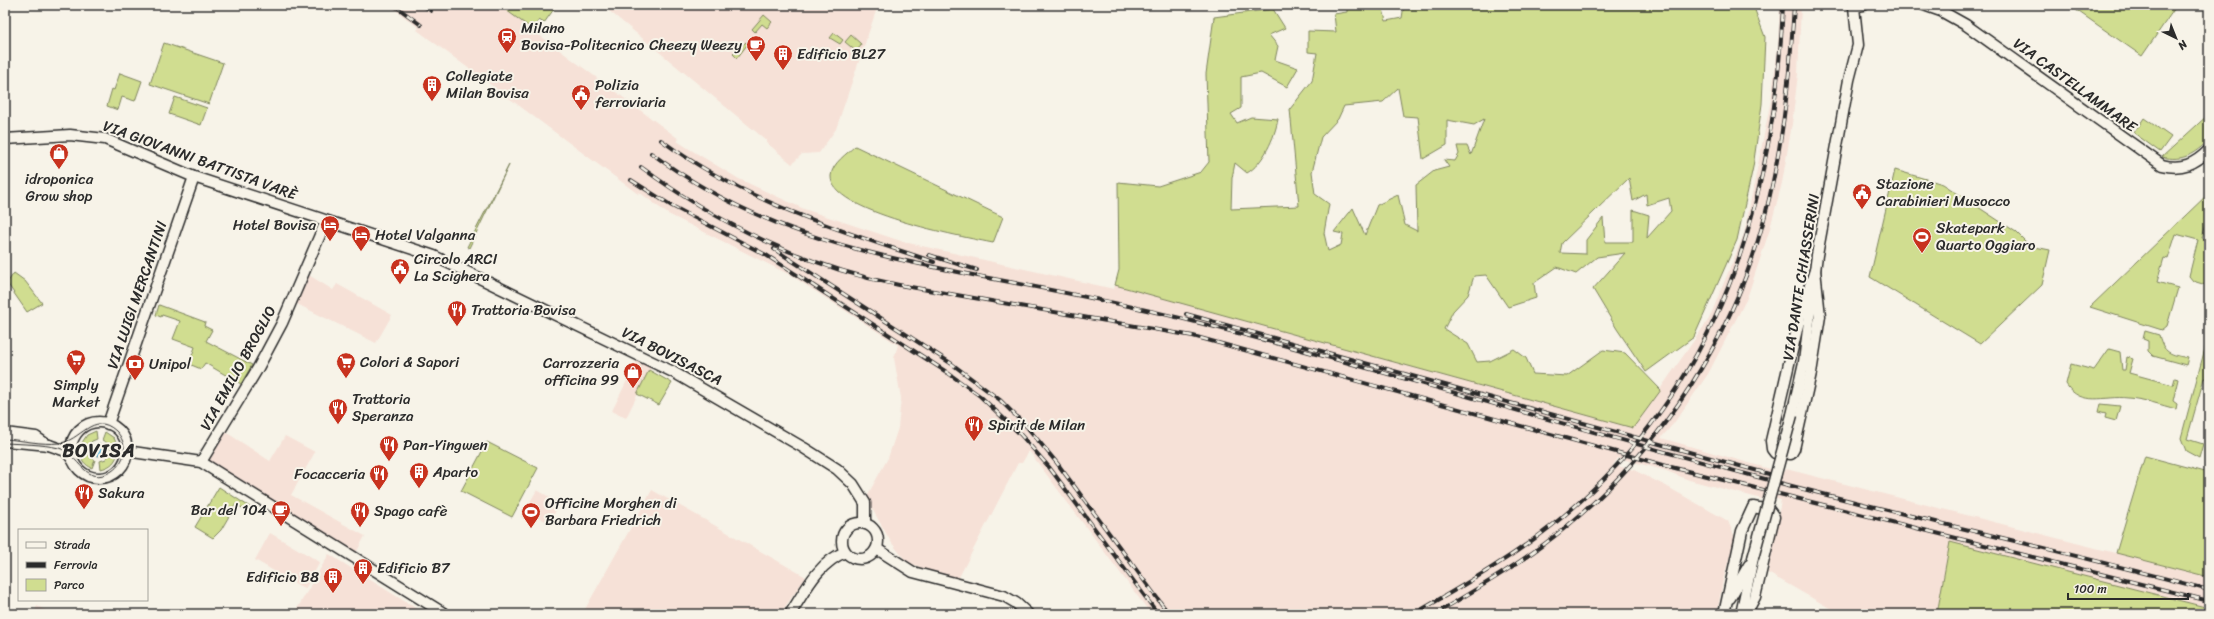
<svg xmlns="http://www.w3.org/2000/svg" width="2214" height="619" viewBox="0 0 2214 619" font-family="Sriracha,sans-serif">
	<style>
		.built { fill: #f6e1d7 }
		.green { fill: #d0dd90; stroke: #7e845e; fill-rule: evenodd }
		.water { fill: #80c5e1; stroke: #5e8798 }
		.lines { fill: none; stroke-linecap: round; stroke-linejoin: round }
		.minor-casing { stroke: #2b2b2b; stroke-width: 13 }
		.minor { stroke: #f7f3e8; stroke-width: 10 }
		.tram { stroke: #2b2b2b; stroke-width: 1 }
		.rail-casing { stroke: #2b2b2b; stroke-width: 4 }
		.rail { stroke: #f7f3e8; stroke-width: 2.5; stroke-dasharray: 8; stroke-linecap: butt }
		.minor-bridge-casing { stroke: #2b2b2b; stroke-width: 13; stroke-linecap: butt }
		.minor-bridge { stroke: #f7f3e8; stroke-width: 10 }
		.labels { text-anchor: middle; stroke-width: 4; stroke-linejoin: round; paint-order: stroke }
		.poi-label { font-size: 15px; fill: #2b2b2b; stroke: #f7f3e8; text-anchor: start }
		.street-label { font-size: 15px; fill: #2b2b2b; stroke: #f7f3e8 }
		.district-label { font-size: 19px; font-weight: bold; letter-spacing: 1px; fill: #2b2b2b; stroke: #f7f3e8 }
	</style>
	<rect width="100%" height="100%" fill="#f7f3e8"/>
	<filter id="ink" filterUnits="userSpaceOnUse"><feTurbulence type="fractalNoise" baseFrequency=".025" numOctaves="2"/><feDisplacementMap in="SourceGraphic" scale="8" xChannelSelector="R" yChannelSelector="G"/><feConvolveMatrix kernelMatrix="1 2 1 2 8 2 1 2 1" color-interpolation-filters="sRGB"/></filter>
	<g filter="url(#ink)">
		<g class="built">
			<path d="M389,5H499L679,139L677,141L691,150L739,179L804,209L904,242L1114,289L1115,285L1633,428L1709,319L1744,234L1771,100L1778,46L1780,5H1801L1798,74L1792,124L1782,183L1769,232L1747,298L1708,374L1674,423L1661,438L1770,469L1783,472L1786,469L2209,577V608L1950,542L1937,614H1840L1768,573L1781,500L1763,496L1762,499L1689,480L1664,470L1618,458L1613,465L1634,470L1666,486L1728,521L1735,538L1723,580L1717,614H1151L1029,451L1022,463H1018L956,583L906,561L891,542L866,498L888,458L898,428L901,398L894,358L898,345L792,276L668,214L639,192L638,194L417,30L419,28Z"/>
			<path d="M602,5H878L836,129L819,153L802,154L792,164L767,143L766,140Z"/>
			<path d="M304,272L333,290L337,284L392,315L376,343L291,301Z"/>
			<path d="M639,356L653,363L626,418L612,411Z"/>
			<path d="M221,429L270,461L285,436L315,452L291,495L365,536L354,557L204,459Z"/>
			<path d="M537,490L560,503L549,523L538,517L534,524L521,517Z"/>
			<path d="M652,490L806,577L780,614H590L584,611Z"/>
			<path d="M270,533L320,562L305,589L255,560Z"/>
			<path d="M329,554L343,563L425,614H294Z"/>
			<path d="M37,606L41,608L52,614H34Z"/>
		</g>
		<g class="green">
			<path d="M499,5H549L554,9L544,23L539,20L532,29Z"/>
			<path d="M1347,5H1382L1386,21L1402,18L1404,5H1753L1765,37L1762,104L1753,167L1737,240L1694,337L1646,372L1617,329L1593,289L1625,253L1597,257L1576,274L1557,267L1534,283L1536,298L1508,307L1486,275L1474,276L1468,295L1453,311L1444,329L1468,344L1477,362L1490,361L1514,349L1526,358L1533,374L1567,376L1603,350L1625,353L1661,390L1633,428L1115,285L1119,270L1118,182L1158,186L1201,172L1209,162L1206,74L1214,17L1273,9L1285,28L1269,35L1278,46L1275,60L1298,68L1287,87L1261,73L1241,77V108L1231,114L1237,123L1251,117L1278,119C1275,137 1263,164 1247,173L1235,163L1232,178L1231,209L1299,206L1290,109L1312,81L1317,53L1308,52V31L1336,32L1334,14L1347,12ZM1398,88L1403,116L1418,117L1423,159L1447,145V120L1474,125L1484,119L1471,155L1467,146H1457L1459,154L1455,161L1444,160L1449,167L1434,171L1416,185L1417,231L1405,225L1398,195L1377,205L1365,235L1353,208L1334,232L1343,234L1341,245L1328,251L1324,233L1329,204L1315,194L1312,172L1321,137L1338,119L1344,106L1383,102ZM1629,178L1633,201L1646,194L1647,205L1669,198L1671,211L1647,238L1649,215L1633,210V242H1605L1603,218L1586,240V254L1560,253L1562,243Z"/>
			<path d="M2069,5H2177L2142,56Z"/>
			<path d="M764,15L772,22L767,28L762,24L755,32L752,29Z"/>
			<path d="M834,33L843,40L840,44L830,38Z"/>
			<path d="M851,35L861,44L857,52L845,42Z"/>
			<path d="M746,42L753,48L752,49L747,45L737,58L733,54Z"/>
			<path d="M164,43L223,63L209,104L150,84Z"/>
			<path d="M120,73L142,81L135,101L122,97L118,110L107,106L112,89L114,90Z"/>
			<path d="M175,97L207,108L201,125L169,114Z"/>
			<path d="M2209,114V140C2194,154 2183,162 2162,157Z"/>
			<path d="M2144,118L2171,137L2160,152L2134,133Z"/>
			<path d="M855,146L1003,217L993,243C964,237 829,212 831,176C832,163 847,154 855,146Z"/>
			<path d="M509,165L469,248L467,247Z"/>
			<path d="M1895,170L1943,184L2016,232L2030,246L2050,250L2042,285L1980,344L1870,277Z"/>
			<path d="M2209,193V214L2202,238L2209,241V286L2193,281L2189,276L2198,240L2176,234L2168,259L2164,258L2157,282L2178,288L2167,326L2162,330L2090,307Z"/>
			<path d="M14,273L25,281L42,303L27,312L7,283Z"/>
			<path d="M159,305L205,322L204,326L212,330L206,341L252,365L241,384L205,363L201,369L189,364L195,347L173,339L180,321L162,315L161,317L156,315Z"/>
			<path d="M2145,331L2159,335C2164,354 2170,354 2188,358L2186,365L2153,356L2148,351V341L2143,339Z"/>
			<path d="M2207,341H2209V379L2204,378L2187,439L2203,444L2199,458L2186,451L2181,438Z"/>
			<path d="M2109,349L2120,352L2122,370H2125L2127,357L2133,359L2129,373L2173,385L2175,378L2178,379L2173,401L2177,404L2176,409C2161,405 2144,399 2128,398C2106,395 2081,408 2066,384L2071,364L2094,370Z"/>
			<path d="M649,370L672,383L659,405L637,394Z"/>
			<path d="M2100,404L2120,406L2116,421L2105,418L2106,414L2098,412Z"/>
			<path d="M96,431L97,439L92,441L88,446L81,444L87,435Z"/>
			<path d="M105,432L114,438L118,447L110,449L107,443L102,440Z"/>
			<path d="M487,442L538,468L512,517L461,491Z"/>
			<path d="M88,452L90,457L95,460L92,468C85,465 81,460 80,453Z"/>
			<path d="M109,454L117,456C114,464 109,467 101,469L100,461L106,459Z"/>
			<path d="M2145,456L2209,473V577L2116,553Z"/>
			<path d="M219,487L256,511L253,515L236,504L221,530L213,538L195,527Z"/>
			<path d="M1950,542L2209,608V614H1937Z"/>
		</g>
		<circle class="water" cx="99" cy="450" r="6"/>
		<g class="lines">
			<defs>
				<g id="minor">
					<path d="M1924,5L1941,11L1966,25L2162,165C2182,170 2195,164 2209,150"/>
					<path d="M5,139L70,135L105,139L194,177L434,256L673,372L804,448L837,469L853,484L865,503V524"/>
					<path d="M1815,270L1820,316L1811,373L1794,449L1791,454L1775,453L1772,449L1771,441L1801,312Z"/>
					<path d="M1792,415L1804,362L1817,255L1849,80L1858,45L1854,7L1864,5"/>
					<circle cx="99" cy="450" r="28"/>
					<path d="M108,424L194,177"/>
					<path d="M5,433L36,437L46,444L66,451L73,460"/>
					<path d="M5,441L49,445"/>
					<path d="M126,451L201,462L445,614"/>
					<path d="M201,462L258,368L282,323L326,221"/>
					<circle cx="860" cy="541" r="18"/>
					<path d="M877,549L913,572L1004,596L1016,603L1028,614"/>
					<path d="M1730,598L1749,565"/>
					<path d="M790,614C805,591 818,563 845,552"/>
					<path d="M1724,614L1742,531L1753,507L1769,510L1774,517L1755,597L1746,614"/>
					<path d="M1741,614L1753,558"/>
				</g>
			</defs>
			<use href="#minor" class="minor-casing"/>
			<use href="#minor" class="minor"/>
			<path class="tram" d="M5,439C22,440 42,445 59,443C80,442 93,410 116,431C122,437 125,445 124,453C123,460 118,467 112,471C85,488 79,454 59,448C42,444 22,444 5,443"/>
			<defs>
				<g id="rail">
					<path d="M394,5L421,25"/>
					<path d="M423,5L431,11"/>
					<path d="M661,140C745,202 836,229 934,262"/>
					<path d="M651,153C752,228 848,250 968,274C1040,288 1113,301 1184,319C1373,367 1561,425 1750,475C1902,516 2057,549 2209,590"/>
					<path d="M641,167C717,223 806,267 899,285L1193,336L1667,466L2209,601"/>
					<path d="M631,180L672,206L766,255L948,373L980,396L1020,434L1049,467L1158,614"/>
					<path d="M774,249L952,364L1000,400L1027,427L1057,463L1169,614"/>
					<path d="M929,255L977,270"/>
					<path d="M1186,314L1780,477"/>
					<path d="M1414,614C1464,585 1515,556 1560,519C1720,386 1774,206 1783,5"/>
					<path d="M1435,614C1480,587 1525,561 1566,527C1651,457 1718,360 1753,256C1780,175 1789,90 1794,5"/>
				</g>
			</defs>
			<use href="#rail" class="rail-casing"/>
			<use href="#rail" class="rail"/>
			<defs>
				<path id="minor-bridge" d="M1753,558L1792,415"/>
			</defs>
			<use href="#minor-bridge" class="minor-bridge-casing"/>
			<use href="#minor-bridge" class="minor-bridge"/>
		</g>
	</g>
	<defs>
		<symbol id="station-pin" viewBox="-11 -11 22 30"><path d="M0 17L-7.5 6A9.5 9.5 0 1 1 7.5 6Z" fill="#c8321e" stroke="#f7f3e8"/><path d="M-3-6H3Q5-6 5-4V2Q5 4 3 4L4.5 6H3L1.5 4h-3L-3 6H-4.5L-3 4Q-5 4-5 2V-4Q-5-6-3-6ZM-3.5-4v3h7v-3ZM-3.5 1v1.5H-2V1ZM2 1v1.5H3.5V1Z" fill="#fff"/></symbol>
		<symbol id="cafe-pin" viewBox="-11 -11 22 30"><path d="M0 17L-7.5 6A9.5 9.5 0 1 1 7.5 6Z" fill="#c8321e" stroke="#f7f3e8"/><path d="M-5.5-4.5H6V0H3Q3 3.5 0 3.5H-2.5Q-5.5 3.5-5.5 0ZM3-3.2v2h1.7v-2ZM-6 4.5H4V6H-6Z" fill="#fff"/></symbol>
		<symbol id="building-pin" viewBox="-11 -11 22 30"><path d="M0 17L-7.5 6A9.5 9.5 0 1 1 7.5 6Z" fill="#c8321e" stroke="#f7f3e8"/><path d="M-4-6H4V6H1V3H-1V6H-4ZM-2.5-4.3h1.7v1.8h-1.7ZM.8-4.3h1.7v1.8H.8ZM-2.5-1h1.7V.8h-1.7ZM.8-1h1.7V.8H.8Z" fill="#fff"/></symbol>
		<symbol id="civic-pin" viewBox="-11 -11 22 30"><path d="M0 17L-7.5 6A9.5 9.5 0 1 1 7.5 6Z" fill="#c8321e" stroke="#f7f3e8"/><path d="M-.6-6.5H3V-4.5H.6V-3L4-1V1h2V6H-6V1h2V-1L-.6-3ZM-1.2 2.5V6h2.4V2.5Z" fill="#fff"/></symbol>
		<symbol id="shop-pin" viewBox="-11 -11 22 30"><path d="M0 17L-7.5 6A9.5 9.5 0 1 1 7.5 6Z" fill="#c8321e" stroke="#f7f3e8"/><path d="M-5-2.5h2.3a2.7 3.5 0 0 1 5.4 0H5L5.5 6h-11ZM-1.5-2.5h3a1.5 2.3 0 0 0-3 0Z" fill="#fff"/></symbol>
		<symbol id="hotel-pin" viewBox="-11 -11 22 30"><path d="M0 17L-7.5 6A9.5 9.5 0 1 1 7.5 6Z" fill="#c8321e" stroke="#f7f3e8"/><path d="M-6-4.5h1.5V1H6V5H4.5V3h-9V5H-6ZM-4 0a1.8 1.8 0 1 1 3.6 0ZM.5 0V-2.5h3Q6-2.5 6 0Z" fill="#fff"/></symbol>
		<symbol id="stadium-pin" viewBox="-11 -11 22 30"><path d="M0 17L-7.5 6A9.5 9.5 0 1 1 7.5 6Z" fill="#c8321e" stroke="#f7f3e8"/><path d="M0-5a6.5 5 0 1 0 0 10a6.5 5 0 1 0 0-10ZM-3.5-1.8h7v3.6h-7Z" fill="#fff"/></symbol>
		<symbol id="restaurant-pin" viewBox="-11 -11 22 30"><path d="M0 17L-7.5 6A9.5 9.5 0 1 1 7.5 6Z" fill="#c8321e" stroke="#f7f3e8"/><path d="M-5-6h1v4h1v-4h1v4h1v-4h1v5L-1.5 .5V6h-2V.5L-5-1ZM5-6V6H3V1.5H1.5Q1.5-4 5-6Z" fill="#fff"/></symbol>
		<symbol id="supermarket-pin" viewBox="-11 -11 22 30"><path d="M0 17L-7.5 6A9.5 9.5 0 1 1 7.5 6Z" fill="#c8321e" stroke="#f7f3e8"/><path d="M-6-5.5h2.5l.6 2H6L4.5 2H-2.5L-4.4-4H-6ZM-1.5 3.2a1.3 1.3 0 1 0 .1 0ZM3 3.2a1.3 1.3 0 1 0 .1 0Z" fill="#fff"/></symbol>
		<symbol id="bank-pin" viewBox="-11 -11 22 30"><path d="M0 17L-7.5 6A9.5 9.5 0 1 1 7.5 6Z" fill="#c8321e" stroke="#f7f3e8"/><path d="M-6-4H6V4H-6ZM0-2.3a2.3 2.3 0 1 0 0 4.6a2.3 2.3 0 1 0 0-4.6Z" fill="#fff"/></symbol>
	</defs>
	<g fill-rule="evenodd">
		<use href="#station-pin" x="496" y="26" width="22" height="30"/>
		<use href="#cafe-pin" x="745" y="34" width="22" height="30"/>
		<use href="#building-pin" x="772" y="43" width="22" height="30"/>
		<use href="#building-pin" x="421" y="74" width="22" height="30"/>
		<use href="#civic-pin" x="570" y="83" width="22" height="30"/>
		<use href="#shop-pin" x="48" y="142" width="22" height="30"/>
		<use href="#civic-pin" x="1851" y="182" width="22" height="30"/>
		<use href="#hotel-pin" x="319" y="214" width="22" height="30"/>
		<use href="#hotel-pin" x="350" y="224" width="22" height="30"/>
		<use href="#stadium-pin" x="1911" y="226" width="22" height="30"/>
		<use href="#civic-pin" x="389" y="257" width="22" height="30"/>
		<use href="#restaurant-pin" x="446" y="299" width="22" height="30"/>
		<use href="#supermarket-pin" x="65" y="348" width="22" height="30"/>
		<use href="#supermarket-pin" x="335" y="351" width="22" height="30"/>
		<use href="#bank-pin" x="124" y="353" width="22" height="30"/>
		<use href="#shop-pin" x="622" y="361" width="22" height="30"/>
		<use href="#restaurant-pin" x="327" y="397" width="22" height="30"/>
		<use href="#restaurant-pin" x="963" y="414" width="22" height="30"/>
		<use href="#restaurant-pin" x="378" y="434" width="22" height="30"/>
		<use href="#building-pin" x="408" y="461" width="22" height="30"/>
		<use href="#restaurant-pin" x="368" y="463" width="22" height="30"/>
		<use href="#restaurant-pin" x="73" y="482" width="22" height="30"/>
		<use href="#cafe-pin" x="270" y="499" width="22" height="30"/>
		<use href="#restaurant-pin" x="349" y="500" width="22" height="30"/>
		<use href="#stadium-pin" x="520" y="501" width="22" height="30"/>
		<use href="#building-pin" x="352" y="557" width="22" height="30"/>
		<use href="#building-pin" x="322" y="566" width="22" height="30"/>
	</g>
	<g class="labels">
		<g class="poi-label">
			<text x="521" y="33">Milano<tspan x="521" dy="17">Bovisa-Politecnico</tspan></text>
			<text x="742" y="50" text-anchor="end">Cheezy Weezy</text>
			<text x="797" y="59">Edificio BL27</text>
			<text x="446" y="81">Collegiate<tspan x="446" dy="17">Milan Bovisa</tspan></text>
			<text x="595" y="90">Polizia<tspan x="595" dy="17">ferroviaria</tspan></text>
			<text x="59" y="184" text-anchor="middle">idroponica<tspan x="59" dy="17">Grow shop</tspan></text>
			<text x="1876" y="189">Stazione<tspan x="1876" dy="17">Carabinieri Musocco</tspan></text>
			<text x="316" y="230" text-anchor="end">Hotel Bovisa</text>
			<text x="1936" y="233">Skatepark<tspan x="1936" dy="17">Quarto Oggiaro</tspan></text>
			<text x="375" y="240">Hotel Valganna</text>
			<text x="414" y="264">Circolo ARCI<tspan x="414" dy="17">La Scighera</tspan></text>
			<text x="471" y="315">Trattoria Bovisa</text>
			<text x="360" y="367">Colori &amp; Sapori</text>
			<text x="619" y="368" text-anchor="end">Carrozzeria<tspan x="619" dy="17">officina 99</tspan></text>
			<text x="149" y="369">Unipol</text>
			<text x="76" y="390" text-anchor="middle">Simply<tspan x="76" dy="17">Market</tspan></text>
			<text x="352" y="404">Trattoria<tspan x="352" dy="17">Speranza</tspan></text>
			<text x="988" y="430">Spirit de Milan</text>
			<text x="403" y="450">Pan-Yingwen</text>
			<text x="433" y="477">Aparto</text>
			<text x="365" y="479" text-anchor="end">Focacceria</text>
			<text x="98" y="498">Sakura</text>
			<text x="545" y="508">Officine Morghen di<tspan x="545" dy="17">Barbara Friedrich</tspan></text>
			<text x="267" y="515" text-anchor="end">Bar del 104</text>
			<text x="374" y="516">Spago cafè</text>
			<text x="377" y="573">Edificio B7</text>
			<text x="319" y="582" text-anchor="end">Edificio B8</text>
		</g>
		<g class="street-label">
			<text transform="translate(2075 85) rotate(36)" y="5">VIA CASTELLAMMARE</text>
			<text transform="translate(200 160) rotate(20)" y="5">VIA GIOVANNI BATTISTA VARÈ</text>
			<text transform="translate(1801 277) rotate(-81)" y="5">VIA DANTE CHIASSERINI</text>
			<text transform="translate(137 295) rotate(-71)" y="5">VIA LUIGI MERCANTINI</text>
			<text transform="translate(672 356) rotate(27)" y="5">VIA BOVISASCA</text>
			<text transform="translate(238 368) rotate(-61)" y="5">VIA EMILIO BROGLIO</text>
		</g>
		<g class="district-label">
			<text x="99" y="457">BOVISA</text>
		</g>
	</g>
	<rect width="2214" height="619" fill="none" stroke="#f7f3e8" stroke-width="20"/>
	<rect x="10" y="10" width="2194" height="599" fill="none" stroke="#2b2b2b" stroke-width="1.5" filter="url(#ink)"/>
	<rect x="18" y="529" width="130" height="72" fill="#f7f3e8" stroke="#a5a39c"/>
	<rect x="26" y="542" width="20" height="6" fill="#f7f3e8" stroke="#a5a39c"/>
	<text x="54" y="549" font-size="12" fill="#2b2b2b">Strada</text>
	<rect x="26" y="562" width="20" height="6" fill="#2b2b2b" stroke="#a5a39c"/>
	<text x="54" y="569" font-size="12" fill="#2b2b2b">Ferrovia</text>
	<rect x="26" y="579" width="20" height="12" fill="#d0dd90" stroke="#a5a39c"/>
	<text x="54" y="589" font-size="12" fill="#2b2b2b">Parco</text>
	<g transform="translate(2176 38) rotate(137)" stroke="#f7f3e8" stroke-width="3" paint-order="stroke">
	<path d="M0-3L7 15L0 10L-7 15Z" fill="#2b2b2b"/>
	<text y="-6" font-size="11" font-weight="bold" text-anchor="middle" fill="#2b2b2b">N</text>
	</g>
	<path d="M2068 593v6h120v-6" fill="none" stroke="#2b2b2b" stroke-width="2"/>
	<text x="2074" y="593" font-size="12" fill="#2b2b2b" stroke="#f7f3e8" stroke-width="3" paint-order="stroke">100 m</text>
</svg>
